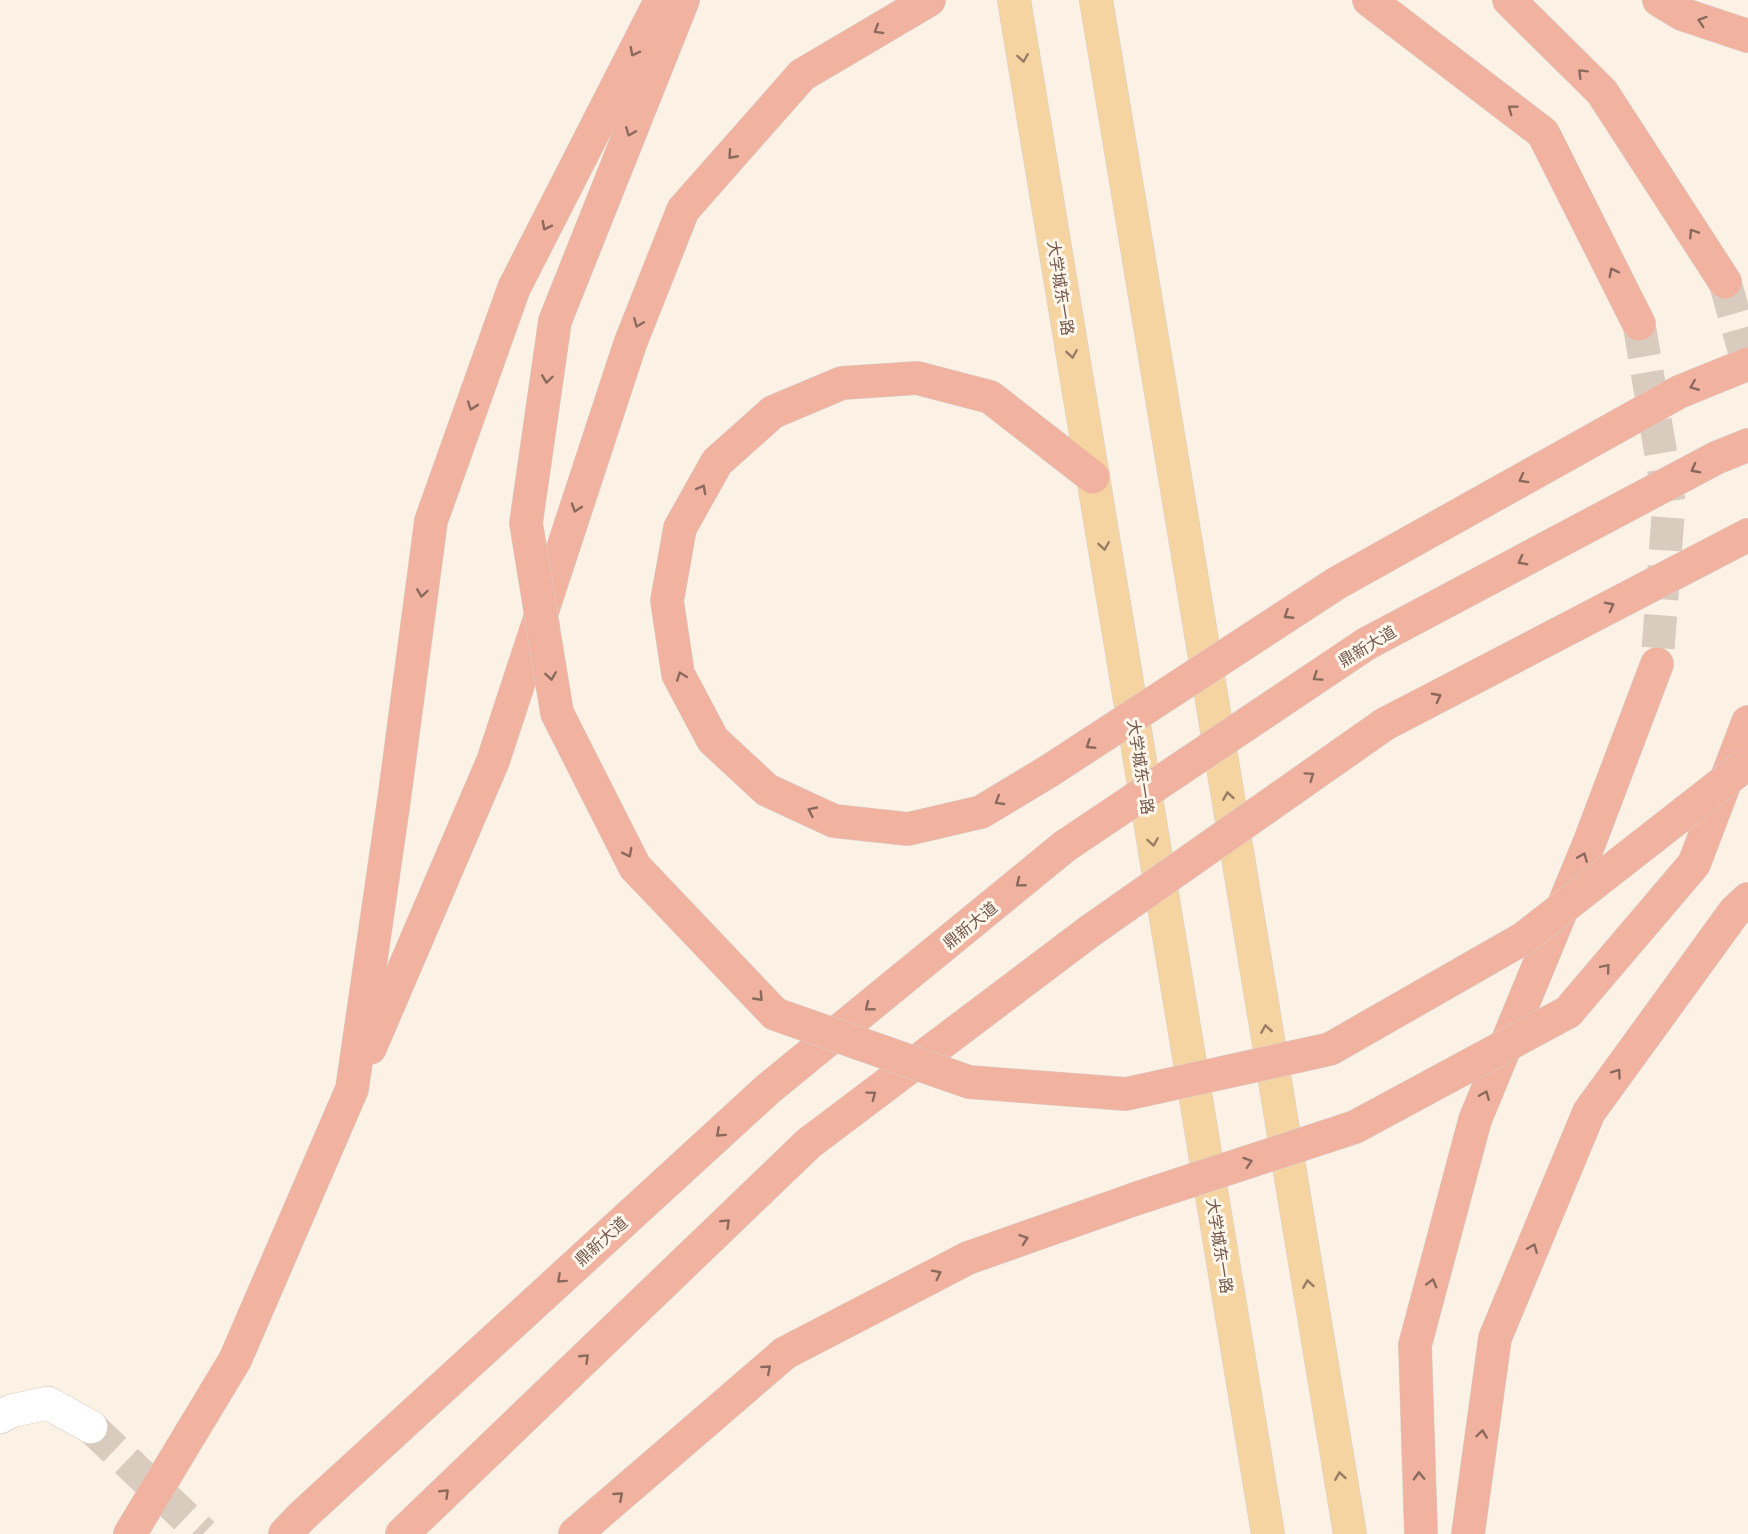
<svg xmlns="http://www.w3.org/2000/svg" width="1748" height="1534" viewBox="0 0 1748 1534" font-family="Quicksand,'Noto Sans SC',sans-serif">
	<style>
		.lines { fill: none; stroke-linecap: round; stroke-linejoin: round }
		.minor-tunnel { stroke: #d9ccbf; stroke-width: 33; stroke-dasharray: 33 16; stroke-linecap: butt }
		.highway-tunnel { stroke: #d9ccbf; stroke-width: 33; stroke-dasharray: 33 16; stroke-linecap: butt }
		.minor-casing { stroke: #ccb9ac; stroke-width: 34 }
		.major-casing { stroke: #d8d0cd; stroke-width: 34 }
		.highway-casing { stroke: #d8d0cd; stroke-width: 34 }
		.minor { stroke: #fff; stroke-width: 33 }
		.major { stroke: #f5d4a2; stroke-width: 33 }
		.highway { stroke: #f1b3a0; stroke-width: 33 }
		.highway-bridge-casing { stroke: #d8d0cd; stroke-width: 34; stroke-linecap: butt }
		.highway-bridge { stroke: #f1b3a0; stroke-width: 33 }
		.oneway { stroke: #8b6a5d }
		.oneway2 { stroke: #997d66 }
		.labels { text-anchor: middle; stroke-width: 6; stroke-linejoin: round; paint-order: stroke }
		.street-label { font-size: 16px; fill: #72584c; stroke: #fef6eb }
	</style>
	<rect width="100%" height="100%" fill="#fbf2e5"/>
	<g class="lines">
		<path class="minor-tunnel" d="M91,1427L203,1534"/>
		<g class="highway-tunnel">
			<path d="M1725,282L1748,364"/>
			<path d="M1639,324L1669,502L1657,664"/>
		</g>
		<defs>
			<path id="minor" d="M0,1417L11,1411L48,1403L91,1427"/>
			<g id="major">
				<path d="M1014,0L1268,1534"/>
				<path d="M1096,0L1350,1534"/>
			</g>
			<g id="highway">
				<path d="M1369,0L1543,133L1639,324"/>
				<path d="M1509,0L1602,92L1725,282"/>
				<path d="M1659,0L1682,14L1748,36"/>
				<path d="M555,321L683,0"/>
				<path d="M1337,583L1679,392L1748,364"/>
				<path d="M1366,644L1716,458L1748,445"/>
				<path d="M1385,724L1748,535"/>
				<path d="M1049,771L981,812L908,829L834,821L767,790L713,740L678,674L667,601L680,528L717,462L773,412L842,383L917,378L990,397L1093,477"/>
				<path d="M1568,1012L1694,864L1748,722"/>
				<path d="M370,1048L493,761L630,344L683,210L802,75L929,0"/>
				<path d="M130,1534L235,1360L352,1089L394,800L431,521L514,288L661,0"/>
				<path d="M285,1534L301,1517L768,1089L1065,846"/>
				<path d="M402,1534L809,1143L1090,931"/>
				<path d="M575,1534L785,1353L968,1258"/>
				<path d="M1421,1534L1415,1345L1475,1120L1590,841L1657,664"/>
				<path d="M1468,1534L1495,1338L1589,1112L1735,911L1748,899"/>
			</g>
		</defs>
		<use href="#minor" class="minor-casing"/>
		<use href="#major" class="major-casing"/>
		<use href="#highway" class="highway-casing"/>
		<use href="#minor" class="minor"/>
		<use href="#major" class="major"/>
		<use href="#highway" class="highway"/>
		<defs>
			<g id="highway-bridge">
				<path d="M555,321L526,523L557,713L635,867L775,1014L969,1082L1126,1094L1330,1049L1524,938L1748,763"/>
				<path d="M1049,771L1337,583"/>
				<path d="M1065,846L1366,644"/>
				<path d="M1090,931L1385,724"/>
				<path d="M968,1258L1138,1198L1355,1127L1568,1012"/>
			</g>
		</defs>
		<use href="#highway-bridge" class="highway-bridge-casing"/>
		<use href="#highway-bridge" class="highway-bridge"/>
	</g>
	<defs><path id="oneway-chevron" d="M-2-3.5L2.5 0L-2 3.5" fill="none" stroke-width="1.6" stroke-linecap="round" stroke-linejoin="round" transform="scale(1.5)"/></defs>
	<g class="oneway">
		<use href="#oneway-chevron" transform="translate(1702 21) rotate(-162)"/>
		<use href="#oneway-chevron" transform="translate(878 30) rotate(149)"/>
		<use href="#oneway-chevron" transform="translate(634 52) rotate(117)"/>
		<use href="#oneway-chevron" transform="translate(1582 73) rotate(-135)"/>
		<use href="#oneway-chevron" transform="translate(1512 109) rotate(-143)"/>
		<use href="#oneway-chevron" transform="translate(630 132) rotate(112)"/>
		<use href="#oneway-chevron" transform="translate(732 155) rotate(132)"/>
		<use href="#oneway-chevron" transform="translate(546 226) rotate(117)"/>
		<use href="#oneway-chevron" transform="translate(1693 233) rotate(-123)"/>
		<use href="#oneway-chevron" transform="translate(1613 272) rotate(-117)"/>
		<use href="#oneway-chevron" transform="translate(638 323) rotate(112)"/>
		<use href="#oneway-chevron" transform="translate(547 379) rotate(98)"/>
		<use href="#oneway-chevron" transform="translate(1694 386) rotate(158)"/>
		<use href="#oneway-chevron" transform="translate(472 406) rotate(109)"/>
		<use href="#oneway-chevron" transform="translate(1695 469) rotate(152)"/>
		<use href="#oneway-chevron" transform="translate(1523 479) rotate(151)"/>
		<use href="#oneway-chevron" transform="translate(702 489) rotate(-61)"/>
		<use href="#oneway-chevron" transform="translate(576 508) rotate(108)"/>
		<use href="#oneway-chevron" transform="translate(1522 561) rotate(152)"/>
		<use href="#oneway-chevron" transform="translate(422 593) rotate(98)"/>
		<use href="#oneway-chevron" transform="translate(1610 606) rotate(-28)"/>
		<use href="#oneway-chevron" transform="translate(1288 615) rotate(147)"/>
		<use href="#oneway-chevron" transform="translate(551 676) rotate(81)"/>
		<use href="#oneway-chevron" transform="translate(681 676) rotate(-111)"/>
		<use href="#oneway-chevron" transform="translate(1317 677) rotate(146)"/>
		<use href="#oneway-chevron" transform="translate(1437 697) rotate(-28)"/>
		<use href="#oneway-chevron" transform="translate(1090 745) rotate(147)"/>
		<use href="#oneway-chevron" transform="translate(1310 776) rotate(-35)"/>
		<use href="#oneway-chevron" transform="translate(999 801) rotate(149)"/>
		<use href="#oneway-chevron" transform="translate(812 811) rotate(-155)"/>
		<use href="#oneway-chevron" transform="translate(628 853) rotate(63)"/>
		<use href="#oneway-chevron" transform="translate(1583 857) rotate(-68)"/>
		<use href="#oneway-chevron" transform="translate(1020 883) rotate(141)"/>
		<use href="#oneway-chevron" transform="translate(1606 968) rotate(-50)"/>
		<use href="#oneway-chevron" transform="translate(759 997) rotate(46)"/>
		<use href="#oneway-chevron" transform="translate(869 1007) rotate(141)"/>
		<use href="#oneway-chevron" transform="translate(1617 1073) rotate(-54)"/>
		<use href="#oneway-chevron" transform="translate(872 1095) rotate(-37)"/>
		<use href="#oneway-chevron" transform="translate(1485 1095) rotate(-68)"/>
		<use href="#oneway-chevron" transform="translate(720 1133) rotate(138)"/>
		<use href="#oneway-chevron" transform="translate(1248 1162) rotate(-18)"/>
		<use href="#oneway-chevron" transform="translate(726 1223) rotate(-44)"/>
		<use href="#oneway-chevron" transform="translate(1024 1239) rotate(-19)"/>
		<use href="#oneway-chevron" transform="translate(1533 1248) rotate(-68)"/>
		<use href="#oneway-chevron" transform="translate(937 1274) rotate(-27)"/>
		<use href="#oneway-chevron" transform="translate(561 1279) rotate(138)"/>
		<use href="#oneway-chevron" transform="translate(1432 1283) rotate(-75)"/>
		<use href="#oneway-chevron" transform="translate(585 1358) rotate(-44)"/>
		<use href="#oneway-chevron" transform="translate(767 1369) rotate(-41)"/>
		<use href="#oneway-chevron" transform="translate(1482 1434) rotate(-82)"/>
		<use href="#oneway-chevron" transform="translate(1419 1476) rotate(-92)"/>
		<use href="#oneway-chevron" transform="translate(445 1493) rotate(-44)"/>
		<use href="#oneway-chevron" transform="translate(619 1496) rotate(-41)"/>
	</g>
	<g class="oneway2">
		<use href="#oneway-chevron" transform="translate(1023 58) rotate(81)"/>
		<use href="#oneway-chevron" transform="translate(1072 354) rotate(81)"/>
		<use href="#oneway-chevron" transform="translate(1104 546) rotate(81)"/>
		<use href="#oneway-chevron" transform="translate(1228 796) rotate(-99)"/>
		<use href="#oneway-chevron" transform="translate(1153 842) rotate(81)"/>
		<use href="#oneway-chevron" transform="translate(1266 1029) rotate(-99)"/>
		<use href="#oneway-chevron" transform="translate(1308 1284) rotate(-99)"/>
		<use href="#oneway-chevron" transform="translate(1340 1476) rotate(-99)"/>
	</g>
	<g class="labels">
		<g class="street-label">
			<text transform="translate(1061 288) rotate(81)" y="6">大学城东一路</text>
			<text transform="translate(1367 646) rotate(-31)" y="6">鼎新大道</text>
			<text transform="translate(1141 767) rotate(81)" y="6">大学城东一路</text>
			<text transform="translate(970 925) rotate(-39)" y="6">鼎新大道</text>
			<text transform="translate(601 1241) rotate(-42)" y="6">鼎新大道</text>
			<text transform="translate(1220 1246) rotate(81)" y="6">大学城东一路</text>
		</g>
	</g>
</svg>
